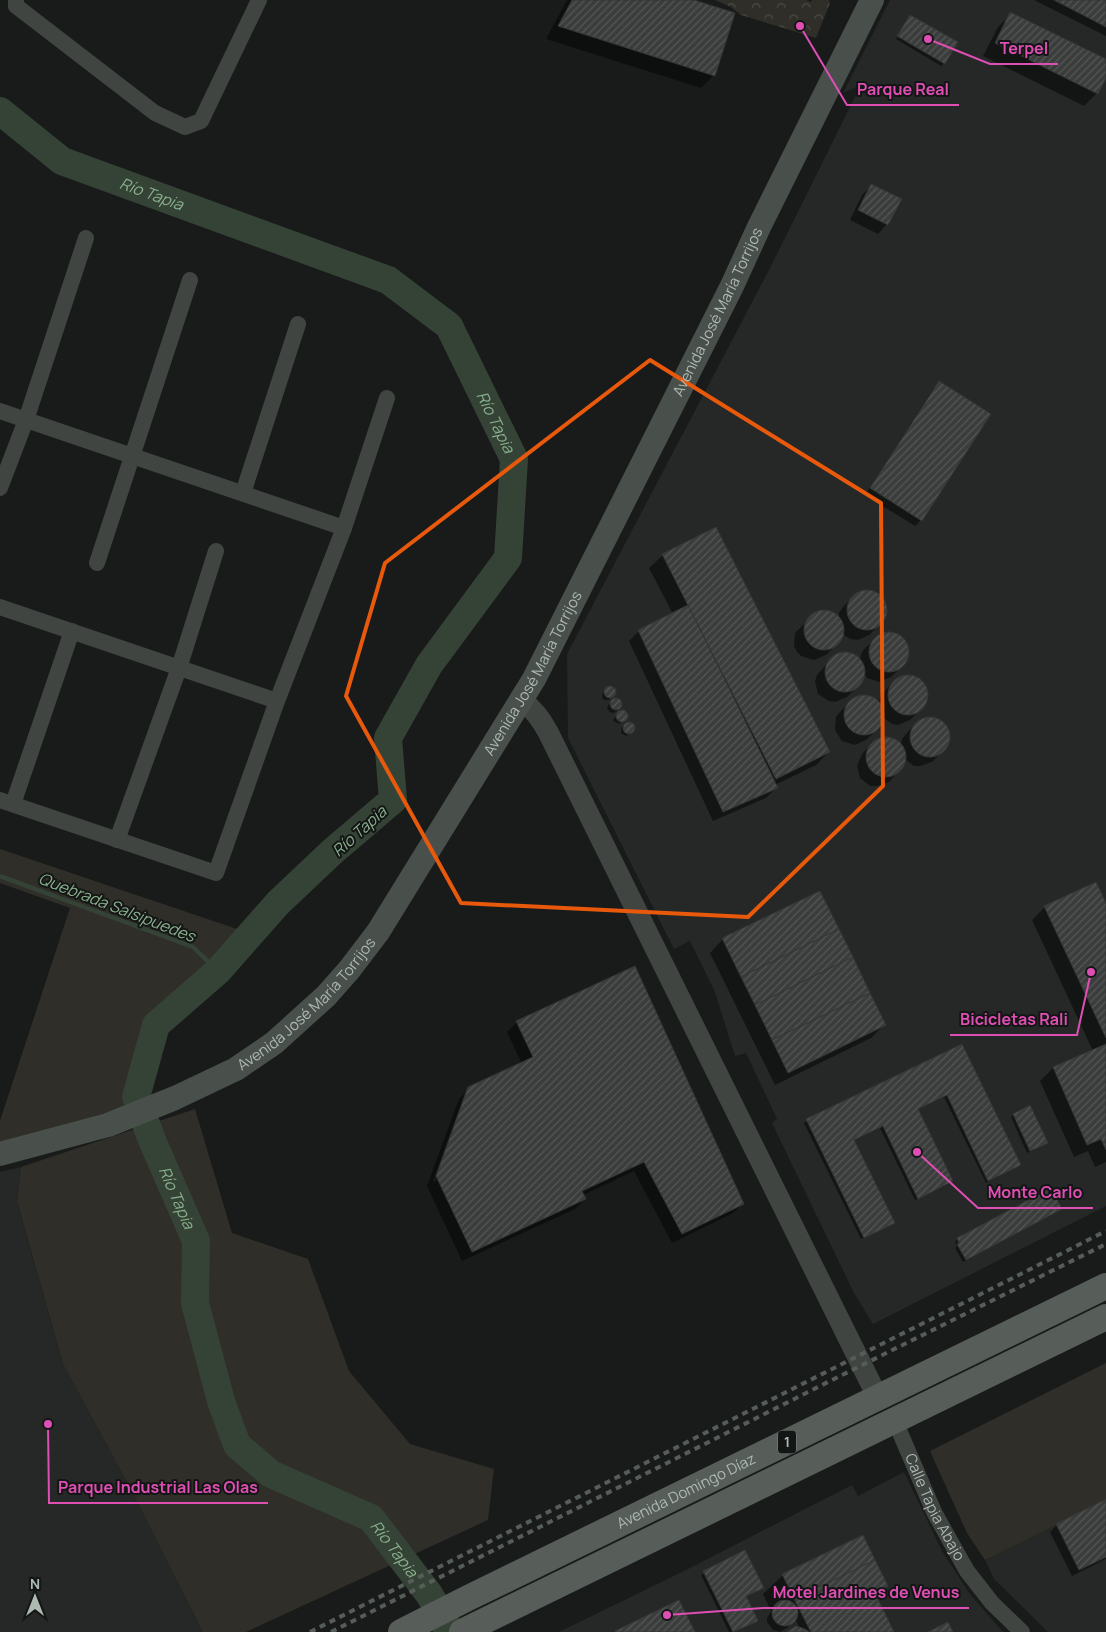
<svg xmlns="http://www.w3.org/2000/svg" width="1106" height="1632" viewBox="0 0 1106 1632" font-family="Manrope,sans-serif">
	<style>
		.built { fill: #252827 }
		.grass { fill: #302e28 }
		.park { fill: url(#park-crowns) }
		.shadow { fill: #0007; fill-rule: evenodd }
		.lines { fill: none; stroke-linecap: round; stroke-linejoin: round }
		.stream { stroke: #354336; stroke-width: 4.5 }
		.river { stroke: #354336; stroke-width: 28 }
		.building { fill: url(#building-hatch); stroke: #343736 }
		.minor { stroke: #404542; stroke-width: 16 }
		.tertiary { stroke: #404542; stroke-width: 21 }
		.secondary { stroke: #49504c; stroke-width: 24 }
		.primary { stroke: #575e5a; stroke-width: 26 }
		.rail { stroke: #565d59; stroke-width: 4; stroke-dasharray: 6 5; stroke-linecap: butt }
		.marked { fill: none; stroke: #e8590c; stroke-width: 4; stroke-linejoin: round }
		.labels { text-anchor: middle; stroke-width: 4; stroke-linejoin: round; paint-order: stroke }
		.shield { fill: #141616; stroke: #7f8882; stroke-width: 1 }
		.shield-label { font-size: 14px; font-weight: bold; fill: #adb9b1 }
		.street-label { font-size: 15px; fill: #adb9b1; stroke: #141616 }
		.water-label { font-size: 16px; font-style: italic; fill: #89b08d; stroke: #141616 }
		.leader { fill: none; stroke: #df4eb3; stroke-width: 2 }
		.callout-dot { fill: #df4eb3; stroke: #141616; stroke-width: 2 }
		.callout-label { font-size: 16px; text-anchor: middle; font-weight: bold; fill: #df4eb3; stroke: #141616; stroke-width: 4; stroke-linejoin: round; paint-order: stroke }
	</style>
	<defs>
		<pattern id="park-crowns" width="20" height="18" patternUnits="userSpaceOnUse" patternTransform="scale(1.25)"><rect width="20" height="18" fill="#302e28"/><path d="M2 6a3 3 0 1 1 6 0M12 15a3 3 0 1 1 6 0" fill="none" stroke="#4b4a45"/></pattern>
		<pattern id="building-hatch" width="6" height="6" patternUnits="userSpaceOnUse" patternTransform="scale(1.25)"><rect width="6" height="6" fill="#3a3d3b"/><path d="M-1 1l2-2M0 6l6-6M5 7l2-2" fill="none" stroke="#545755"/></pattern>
	</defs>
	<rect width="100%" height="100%" fill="#191b1b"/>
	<g class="built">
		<path d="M890,0H1106V1206L873,1324L854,1293L772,1123L777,1119L746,1053L735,1056L715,992L690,941L674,949L568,738L567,654L770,268L861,85L843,93Z"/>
		<path d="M21,1167L17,1202L63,1364L128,1484L203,1632H0V1172Z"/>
		<path d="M904,1472L942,1551L969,1593L1003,1632H559L688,1569L852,1485L858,1496Z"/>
		<path d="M1106,1499V1632H1048L994,1579L985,1560Z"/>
	</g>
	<g class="grass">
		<path d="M0,849L243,931L147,1034L121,1113L0,1145V1121L70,908L0,883Z"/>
		<path d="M195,1109L232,1233L308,1259L349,1371L410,1444L494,1469L488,1520L246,1632H203L128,1484L63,1364L17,1201L21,1167Z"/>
		<path d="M1106,1363V1500L985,1560L967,1533L930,1451Z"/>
	</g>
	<path class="park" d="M715,0H806L811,2L812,0H829L830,3L816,38L741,15L731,7Z"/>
	<g class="shadow">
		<path d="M567,0H690L714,75L701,88L546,39Z"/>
		<path d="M1034,0H1106V36Z"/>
		<path d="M1011,14L1106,61V75L1097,93L1084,106L983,56L998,27Z"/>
		<path d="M908,19L944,63L941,66L896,39Z"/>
		<path d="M872,185L887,224L878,234L850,220L862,195Z"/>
		<path d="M940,383L921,520L915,526L865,495L933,389Z"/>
		<path d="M663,555L829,752L816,765L775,785L776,788L766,798L713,821L629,641L639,631L673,614L649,568Z"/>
		<path d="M864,591L876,593L885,602L886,608V614L880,625L869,635L858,640L851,639L845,636L842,632L840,640L836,645L826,655L814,660L801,656L797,652L794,646L795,633L815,613L821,611L833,614L839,618V613L843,607L853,597Z"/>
		<path d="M886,633L898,635L906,644L907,656L901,667L891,677L879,682L867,678L865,675L857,687L847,697L835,702L829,701L818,694L815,681L817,675L831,659L842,653L854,655L860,660L861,654L864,649L875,639Z"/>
		<path d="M905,676H911L922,682L927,693L924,705L920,710L910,720L898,725L892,724L884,718L877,730L866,740L855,745L842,741L835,730L836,717L840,712L850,702L861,696L873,698L879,704L880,697L884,692L894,681Z"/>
		<path d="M609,687L614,688L615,691L609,700H604L602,697L603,692Z"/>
		<path d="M614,700H619L621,705L617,711L613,713L610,712L607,708L608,705Z"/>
		<path d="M620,711L626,712L627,715L625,720L619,724L615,722L613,720Z"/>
		<path d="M927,718H933L944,724L949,735L947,747L932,762L920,766H914L906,760L899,771L889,782L877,786H870L860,778L857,766L862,754L872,743L884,738L896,740L901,745L902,739L906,734L916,723Z"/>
		<path d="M627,723L632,724L634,727L632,732L626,736L621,733V728Z"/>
		<path d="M1106,906V1162L1095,1167L1088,1151L1074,1157L1040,1081L1053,1068L1093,1051L1032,920L1045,907Z"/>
		<path d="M723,939L884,1025L871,1038L775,1085L710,953Z"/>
		<path d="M517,1022L743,1203L733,1213L672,1243L634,1171L583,1195L585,1199L575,1209L462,1261L427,1186L459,1099L469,1089L522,1064L507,1032ZM465,1093H467L435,1182L433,1181Z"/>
		<path d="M962,1046L1020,1165L986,1183L944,1097L917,1110L952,1181L949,1184L915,1200L880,1128L853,1141L891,1225L861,1239L804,1123L807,1120Z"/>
		<path d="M1013,1115L1046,1143L1027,1153L1011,1117Z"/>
		<path d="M1061,1209L963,1262L955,1248L957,1246L955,1242L957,1239Z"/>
		<path d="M1106,1501V1559L1072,1576L1050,1532L1057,1525Z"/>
		<path d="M744,1552L762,1588L745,1597L756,1620L735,1632H729L701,1575Z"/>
		<path d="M783,1575L887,1586L875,1595L893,1632H789L800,1628L795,1619L787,1628L780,1632L773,1630L767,1622V1618L771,1611L763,1594Z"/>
	</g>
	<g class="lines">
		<path class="stream" d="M0,876L193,947L218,971"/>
		<path class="river" id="s1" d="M0,111L62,161L388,280L449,326L514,459L508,558L429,665L388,738L393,800L333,851L278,903L218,971L156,1025L136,1097L152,1140L196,1241L195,1303L221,1401L237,1445L271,1474L371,1518L429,1594L446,1623L447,1632"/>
	</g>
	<g class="building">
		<path d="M572,0H694L735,13L715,76L558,26Z"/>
		<path d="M1054,0H1106V27Z"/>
		<path d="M1010,12L1106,59V78L1098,94L995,43Z"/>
		<path d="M910,15L958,42L945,64L897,36Z"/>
		<path d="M871,184L902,199L888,225L858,210Z"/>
		<path d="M939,381L991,414L922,521L870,488Z"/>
		<path d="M716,527L830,752L776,779L662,554Z"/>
		<circle cx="867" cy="610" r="20"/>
		<path d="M688,605L778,788L723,812L638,630Z"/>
		<circle cx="824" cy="630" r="20"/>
		<circle cx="889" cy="652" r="20"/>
		<circle cx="845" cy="672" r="20"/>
		<circle cx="908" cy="695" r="20"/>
		<circle cx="610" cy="692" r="6"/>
		<circle cx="864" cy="715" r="20"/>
		<circle cx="616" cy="704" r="6"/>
		<circle cx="622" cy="716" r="6"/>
		<circle cx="930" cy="737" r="20"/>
		<circle cx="629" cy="728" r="6"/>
		<circle cx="886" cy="757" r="20"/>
		<path d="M1096,882L1106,903V1038L1044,906Z"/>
		<path d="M820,891L839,929L741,977L722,938Z"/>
		<path d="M839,929L853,957L755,1005L741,977Z"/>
		<path d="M853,957L870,993L772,1040L755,1005Z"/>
		<path d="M635,966L744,1204L682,1234L644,1162L582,1191L586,1199L472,1252L436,1176L468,1087L533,1057L516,1021Z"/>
		<path d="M870,993L886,1025L788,1073L772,1040Z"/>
		<path d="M962,1044L1021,1165L988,1181L947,1095L918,1109L953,1181L918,1199L883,1126L854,1140L895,1223L864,1238L806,1119Z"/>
		<path d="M1106,1044V1150L1101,1139L1087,1145L1053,1067Z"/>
		<path d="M1030,1105L1048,1143L1030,1151L1013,1114Z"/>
		<path d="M1051,1188L1062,1209L966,1260L957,1244L959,1243L957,1238Z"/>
		<path d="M1106,1499V1557L1079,1570L1056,1524Z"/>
		<path d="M863,1535L875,1560L797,1598L794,1593L792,1594L782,1574Z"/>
		<path d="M745,1550L764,1588L746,1596L758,1621L733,1632L703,1571Z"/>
		<path d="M875,1560L888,1586L875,1593L894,1632H811L794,1599Z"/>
		<path d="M679,1600L695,1632H616L615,1631Z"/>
		<circle cx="785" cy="1613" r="13"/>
		<path d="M948,1622L953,1632H928Z"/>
		<path d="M796,1626L805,1629L809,1632H787Z"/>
	</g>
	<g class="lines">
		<g class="minor">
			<path d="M16,0V6L155,113L185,127L201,121L259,0"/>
			<path d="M0,411L344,528"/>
			<path d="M0,488L26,420L86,238"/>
			<path d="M243,493L298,324"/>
			<path d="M97,563L190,280"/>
			<path d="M0,607L277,701"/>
			<path d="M0,800L216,873L277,701L344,528L387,398"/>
			<path d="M13,804L72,631"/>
			<path d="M117,840L179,668L216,551"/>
			<path id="s2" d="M895,1421L934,1512L967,1571L992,1603L1022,1632"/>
		</g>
		<path class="tertiary" d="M522,701C534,709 541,719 548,732L878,1398"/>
		<path class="secondary" id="s3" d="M0,1154L108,1125L175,1098L236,1069L274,1043L326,996L349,970L378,932L534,679L732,286L759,227L872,0"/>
		<g class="primary">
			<path id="s4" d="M401,1632L468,1598L1106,1286"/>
			<path d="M462,1632L1106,1317"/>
		</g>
		<g class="rail">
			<path d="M310,1632L1106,1231"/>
			<path d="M331,1632L828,1382L1106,1244"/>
		</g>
	</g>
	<path class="marked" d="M650,360L881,503L883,786L748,917L461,903L346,696L385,563Z"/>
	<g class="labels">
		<rect class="shield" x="778" y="1430.5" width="18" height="23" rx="4"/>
		<g class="shield-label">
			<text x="787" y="1447">1</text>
		</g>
		<g class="street-label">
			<text dy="5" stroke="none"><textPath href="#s3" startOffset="1158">Avenida José María Torrijos</textPath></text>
			<text dy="5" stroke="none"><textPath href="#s3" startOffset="752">Avenida José María Torrijos</textPath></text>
			<text dy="5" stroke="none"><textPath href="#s3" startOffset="348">Avenida José María Torrijos</textPath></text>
			<text dy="5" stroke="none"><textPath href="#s4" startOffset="318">Avenida Domingo Díaz</textPath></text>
			<text dy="5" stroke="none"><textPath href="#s2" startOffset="95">Calle Tapia Abajo</textPath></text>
		</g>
		<g class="water-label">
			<text dy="6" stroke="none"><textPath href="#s1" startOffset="175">Río Tapia</textPath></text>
			<text dy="6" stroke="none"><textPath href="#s1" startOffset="610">Río Tapia</textPath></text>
			<text transform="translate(359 831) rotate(-42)" y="6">Río Tapia</text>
			<text transform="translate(117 907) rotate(21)" y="6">Quebrada Salsipuedes</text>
			<text dy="6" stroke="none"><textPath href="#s1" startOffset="1540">Río Tapia</textPath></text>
			<text dy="6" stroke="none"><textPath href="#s1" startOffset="1990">Río Tapia</textPath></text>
		</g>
	</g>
	<path class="leader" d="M928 39L990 64H1058M800 26L847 105H959M1091 972L1077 1035H950M917 1152L978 1208H1093M48 1424L49 1503H268M667 1615L763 1608H969"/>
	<g class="callout-dot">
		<circle cx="928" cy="39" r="5"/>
		<circle cx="800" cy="26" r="5"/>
		<circle cx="1091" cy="972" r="5"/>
		<circle cx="917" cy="1152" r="5"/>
		<circle cx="48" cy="1424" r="5"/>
		<circle cx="667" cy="1615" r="5"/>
	</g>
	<g class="callout-label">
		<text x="1024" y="54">Terpel</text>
		<text x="903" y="95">Parque Real</text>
		<text x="1014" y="1025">Bicicletas Rali</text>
		<text x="1035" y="1198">Monte Carlo</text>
		<text x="158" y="1493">Parque Industrial Las Olas</text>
		<text x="866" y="1598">Motel Jardines de Venus</text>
	</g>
	<g transform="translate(35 1597)" stroke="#141616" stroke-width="4" paint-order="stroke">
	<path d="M0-4L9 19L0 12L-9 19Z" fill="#adb9b1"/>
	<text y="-8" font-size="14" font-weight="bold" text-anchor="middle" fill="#adb9b1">N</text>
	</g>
</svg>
